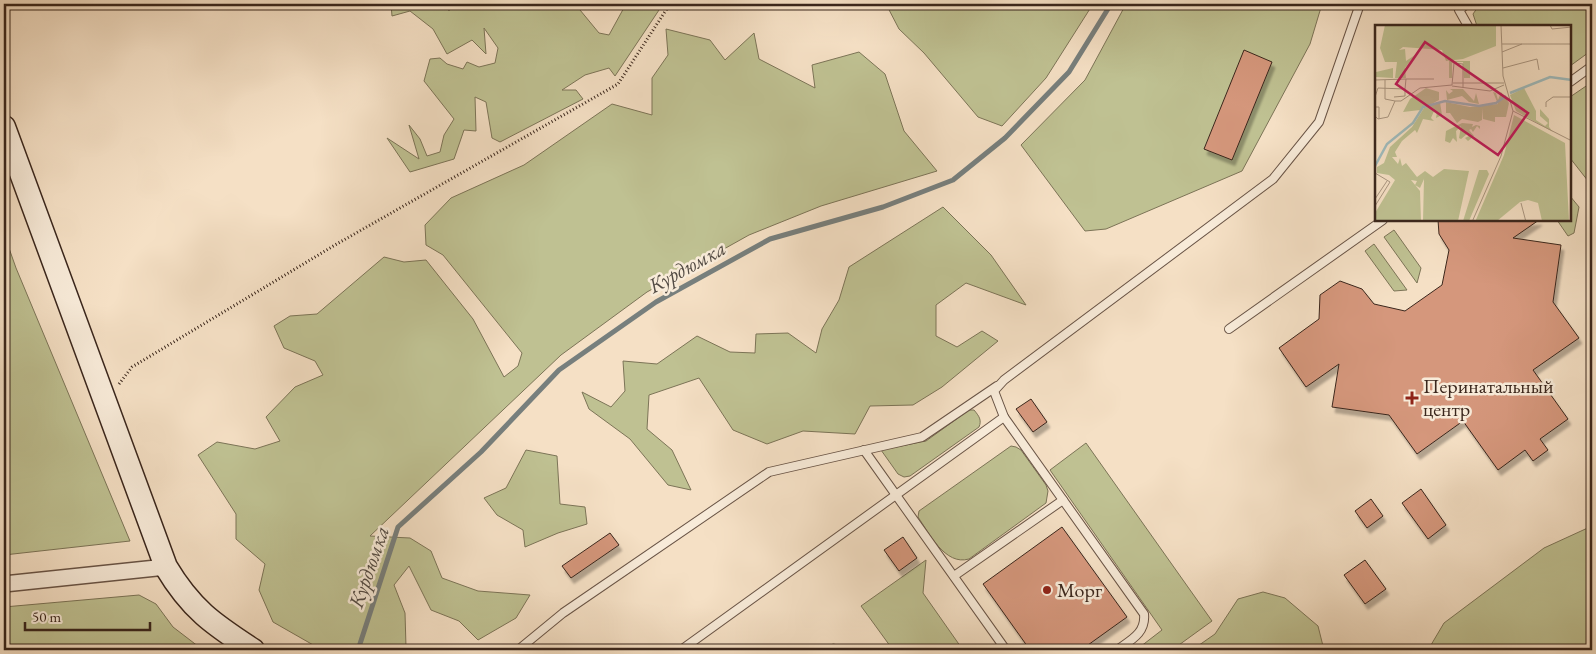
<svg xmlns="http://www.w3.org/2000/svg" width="1596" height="654" viewBox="0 0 1596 654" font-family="'EB Garamond',serif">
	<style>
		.green { fill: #bfc192; stroke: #7c7457 }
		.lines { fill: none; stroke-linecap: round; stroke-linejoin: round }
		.stream { stroke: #777f7d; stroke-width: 5 }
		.building { fill: #d5977c; stroke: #3a261c; filter: url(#shadow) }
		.service-casing { stroke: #695446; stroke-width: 10 }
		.minor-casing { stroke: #695446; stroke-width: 18 }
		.secondary-casing { stroke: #3a261c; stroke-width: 25 }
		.path { stroke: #3a261c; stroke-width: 3; stroke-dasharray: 1 2.5; stroke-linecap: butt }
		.service { stroke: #f8ebd9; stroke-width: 8 }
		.minor { stroke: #f8ebd9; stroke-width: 15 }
		.secondary { stroke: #f8ebd9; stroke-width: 22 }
		.poi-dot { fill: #8f2418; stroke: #f8ebd9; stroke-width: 2 }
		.labels { text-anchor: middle; stroke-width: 5; stroke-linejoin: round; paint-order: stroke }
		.poi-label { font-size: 20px; fill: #3a261c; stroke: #f8ebd9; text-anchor: start }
		.water-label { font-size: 21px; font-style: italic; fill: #534b44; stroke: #f8ebd9 }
		.inset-river { fill: none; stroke: #9fbbbd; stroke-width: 2.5 }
		.inset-road { fill: none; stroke: #aa9681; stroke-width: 1 }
		.view { fill: #c2185b; fill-opacity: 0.15; stroke: #c2185b; stroke-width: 2.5 }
		.inset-edge { fill: none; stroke: #3a261c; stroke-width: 2.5 }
	</style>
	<defs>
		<filter id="shadow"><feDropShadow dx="3" dy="5.5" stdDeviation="1" flood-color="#0004"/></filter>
	</defs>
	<rect width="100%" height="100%" fill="#f5e0c5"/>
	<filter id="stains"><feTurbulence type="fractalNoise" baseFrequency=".004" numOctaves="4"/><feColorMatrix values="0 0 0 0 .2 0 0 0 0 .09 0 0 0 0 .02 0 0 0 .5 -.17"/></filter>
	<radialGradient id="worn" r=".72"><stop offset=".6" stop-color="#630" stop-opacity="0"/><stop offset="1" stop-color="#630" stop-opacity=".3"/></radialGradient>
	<g class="green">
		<path d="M391,4H447L449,11L450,4H582L580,10L599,33L609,35L626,4H663L615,76L609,68L585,75L562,90H576L583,99L500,142L492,138L486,102L475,97L476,131L464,130L454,159L410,172L387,138L419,159L409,125L420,139L427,156L440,152L444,135L454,119L424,81L430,59L440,58L447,64L463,69L467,62L479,67L495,63L498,48L484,28L486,54L472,40L447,54L433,29L410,11L392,16Z"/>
		<path d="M886,4H955L956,8L963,4H1093L1046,78L1002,126L978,117L924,53L899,29Z"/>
		<path d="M1126,4H1322L1310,44L1242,171L1106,229L1085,231L1021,145L1085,80Z"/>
		<path d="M1480,4H1592V50L1570,66V26H1477L1473,14Z"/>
		<path d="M666,29L710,40L725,60L754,33L759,59L815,88L812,65L859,52L885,74L904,131L937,171L821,206L749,235L647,292L561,355L370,536L410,538L431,551L442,578L478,591L530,595L516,618L478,640L459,621L431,610L409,566L394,585L405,613L406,647L409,650H322L273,622L259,590L265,564L236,539V514L198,455L217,442L255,449L280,441L266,417L295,387L323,375L315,361L284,348L274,326L290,316L317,314L384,257L404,262L426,260L473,319L504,377L518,366L522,353L443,255L426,245L425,225L451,198L524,165L612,104L652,115V78L668,55Z"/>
		<path d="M1592,82V186L1570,158V97Z"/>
		<path d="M1570,196L1579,207L1574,233L1568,236L1557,220H1570Z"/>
		<path d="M943,207L991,255L1026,305L966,283L936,305V336L957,347L982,331L998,341L942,387L913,405L870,406L855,434L803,431L767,444L733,430L699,378L649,395L647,429L672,450L691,490L668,485L630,439L589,409L582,392L611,407L625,391L623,361L657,364L697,336L730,352L755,353L756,334L788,333L816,353L822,329L839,300L849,267Z"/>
		<path d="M1394,230L1421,268L1417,283L1384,237Z"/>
		<path d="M4,234L16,268L130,541L4,555Z"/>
		<path d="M1374,244L1407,290L1394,291L1365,251Z"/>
		<path d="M969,410H974C979,416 982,420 979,427L910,476L904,477L898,474L881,450L926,441Z"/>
		<path d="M1086,443L1212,621L1172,650H1136L1162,630L1050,470Z"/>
		<path d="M1011,446L1016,447L1021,450L1046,485L1048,491L1046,503L969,559C945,566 929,533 918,517L919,511Z"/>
		<path d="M526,450L557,456L560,504L585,507L587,524L558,533L525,547L523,530L497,515L484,498L506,488Z"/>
		<path d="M1592,526V650H1428L1444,623L1544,548Z"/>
		<path d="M926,560L923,593L963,650H893L861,606Z"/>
		<path d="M1263,592L1285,598L1318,626L1324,650H1192L1215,634L1238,599Z"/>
		<path d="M139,595L156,604L173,627L203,650H4V607Z"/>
		<path d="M833,644L849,647V650H822Z"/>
	</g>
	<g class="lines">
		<path class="stream" d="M358,650L398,527L481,452L559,370L656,302L770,239L883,207L953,180L1005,138L1069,72L1111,4"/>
	</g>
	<g class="building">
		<path d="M1244,50L1272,62L1232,160L1204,149Z"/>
		<path d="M1438,220H1539L1513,238L1561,245L1553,302L1579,338L1533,370L1568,419L1540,439L1548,450L1533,461L1525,450L1498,470L1463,421L1417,454L1389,415L1332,407L1339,364L1306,387L1279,348L1319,319L1320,295L1340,281L1362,289L1374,304L1405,311L1442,285L1449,250L1439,234Z"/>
		<path d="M1031,399L1047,422L1033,432L1016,409Z"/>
		<path d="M1421,489L1446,525L1428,539L1402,503Z"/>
		<path d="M1371,499L1383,516L1367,528L1355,511Z"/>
		<path d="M1062,527L1127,617L1081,650H1030L983,584Z"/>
		<path d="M610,533L619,545L571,578L562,566Z"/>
		<path d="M903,537L917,558L899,571L884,550Z"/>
		<path d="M1365,560L1386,589L1365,604L1344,575Z"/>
	</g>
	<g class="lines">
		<defs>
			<g id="service">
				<path d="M1467,4L1459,10L1468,26"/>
				<path d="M1570,82L1592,66"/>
				<path d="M1229,329L1383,220"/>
				<path d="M864,450L1006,650"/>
				<path d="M954,576L1063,500"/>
				<path d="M518,650L563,613L769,472L922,437L997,386"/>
				<path d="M681,650L1004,417"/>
				<path d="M1117,650C1131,640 1146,633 1144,614L1004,417L994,391L1004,380L1273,179L1319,122L1360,4"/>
			</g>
			<path id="minor" d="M4,584L166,567"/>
			<path id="secondary" d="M4,127L166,567C191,609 213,624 253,650"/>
		</defs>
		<use href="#service" class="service-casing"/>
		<use href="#minor" class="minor-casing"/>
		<use href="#secondary" class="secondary-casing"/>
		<path class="path" d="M119,384L132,367L335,245L618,84L670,4"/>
		<use href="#service" class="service"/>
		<use href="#minor" class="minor"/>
		<use href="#secondary" class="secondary"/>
	</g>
	<g class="poi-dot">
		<path d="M1409.5 390.5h5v5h5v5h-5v5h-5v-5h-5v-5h5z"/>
		<circle cx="1047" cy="590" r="5"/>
	</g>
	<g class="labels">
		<g class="poi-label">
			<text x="1423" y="393">Перинатальный<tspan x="1423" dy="23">центр</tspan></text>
			<text x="1057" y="597">Морг</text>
		</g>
		<g class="water-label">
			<text transform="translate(687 267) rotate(-29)" y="7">Курдюмка</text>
			<text transform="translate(369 567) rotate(-71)" y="7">Курдюмка</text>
		</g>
	</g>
	<g transform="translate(1375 25)">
		<rect width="196" height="196" fill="#f5e0c5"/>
		<path d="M10,0H121V21L88,34L71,36L67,25L28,22L24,25L30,24L31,36L40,30L30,43L31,53H20L22,37H10L5,23ZM74,36H95V53H89L88,37H82L77,38V53H74ZM18,43V53L1,52V47ZM51,63L64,67V75L45,85L28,87L35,74ZM149,63L161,86V95L170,101L173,98L165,91V84L174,94V102L178,107L141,86L135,70ZM75,64H88L99,76L101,68L104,79L94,77L87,71L72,75L71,65L74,69L78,66ZM118,67L121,68L123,75L126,67L134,78L131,92H120V97L108,94V83L107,95L103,97L87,94L82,98L75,88H71V77L95,82L123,79ZM65,77L67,90L61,93L62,87L59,86L56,93L59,96L48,94L42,108L40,105L27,116L20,127L22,132H17L23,139L25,133L27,141L31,138L42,152L50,146L58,152L69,144L94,146L83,196H48L49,154L45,163L40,160L42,156L36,155L45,166L46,196H0V188L20,155L14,150L2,148V142L9,138L15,122L37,102L49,83ZM139,90L190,118L194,196H167L163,178L153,175L145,177L122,196L100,197L129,130ZM87,98L98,99L97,102L101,100L105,101V104L102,101L98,107L96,104L94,105L99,111L93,116L90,113L94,111L92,109L86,114L84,113L86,101L81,106L82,117L78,113L75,118L70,116L71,106ZM104,145H112L114,149L94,196H88Z" fill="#bfc192"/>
		<path class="inset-river" d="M135,68L175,52L197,55M0,141L12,119L38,98L48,82L70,76L104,81L121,78L131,71"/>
		<path class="inset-road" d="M126,0H142M175,0L177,4L197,2M127,19H197M127,27L147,19M128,43L162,34L164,45M0,55L31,54M10,55V74L20,76M78,58H129M77,61L115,66L129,60M0,72L3,63L30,64L31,54H59M19,72L30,71V64M20,76H26L45,63L77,60L79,38L88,39V63M0,82H4V94M171,82V77L178,72H197M138,86L197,116M0,91L3,94L13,92L20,76M0,148L15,157L0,181M0,174L12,156M146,178L151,197M97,197L126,131L138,86L128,51L126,0"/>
		<path class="view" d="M50,17L153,88L123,130L21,59Z"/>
		<rect width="196" height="196" class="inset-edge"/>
	</g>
	<rect width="1596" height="654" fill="none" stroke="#f5e0c5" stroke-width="20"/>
	<rect x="5" y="5" width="1586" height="644" fill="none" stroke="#3a261c" stroke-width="2.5"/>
	<rect x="10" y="10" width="1576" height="634" fill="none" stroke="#3a261c"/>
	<path d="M25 622v8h125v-8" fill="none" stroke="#3a261c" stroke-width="2.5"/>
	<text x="32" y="622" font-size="15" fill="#3a261c" stroke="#f8ebd9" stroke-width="4" paint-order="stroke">50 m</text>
	<rect width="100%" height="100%" filter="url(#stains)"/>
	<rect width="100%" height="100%" fill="url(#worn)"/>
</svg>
